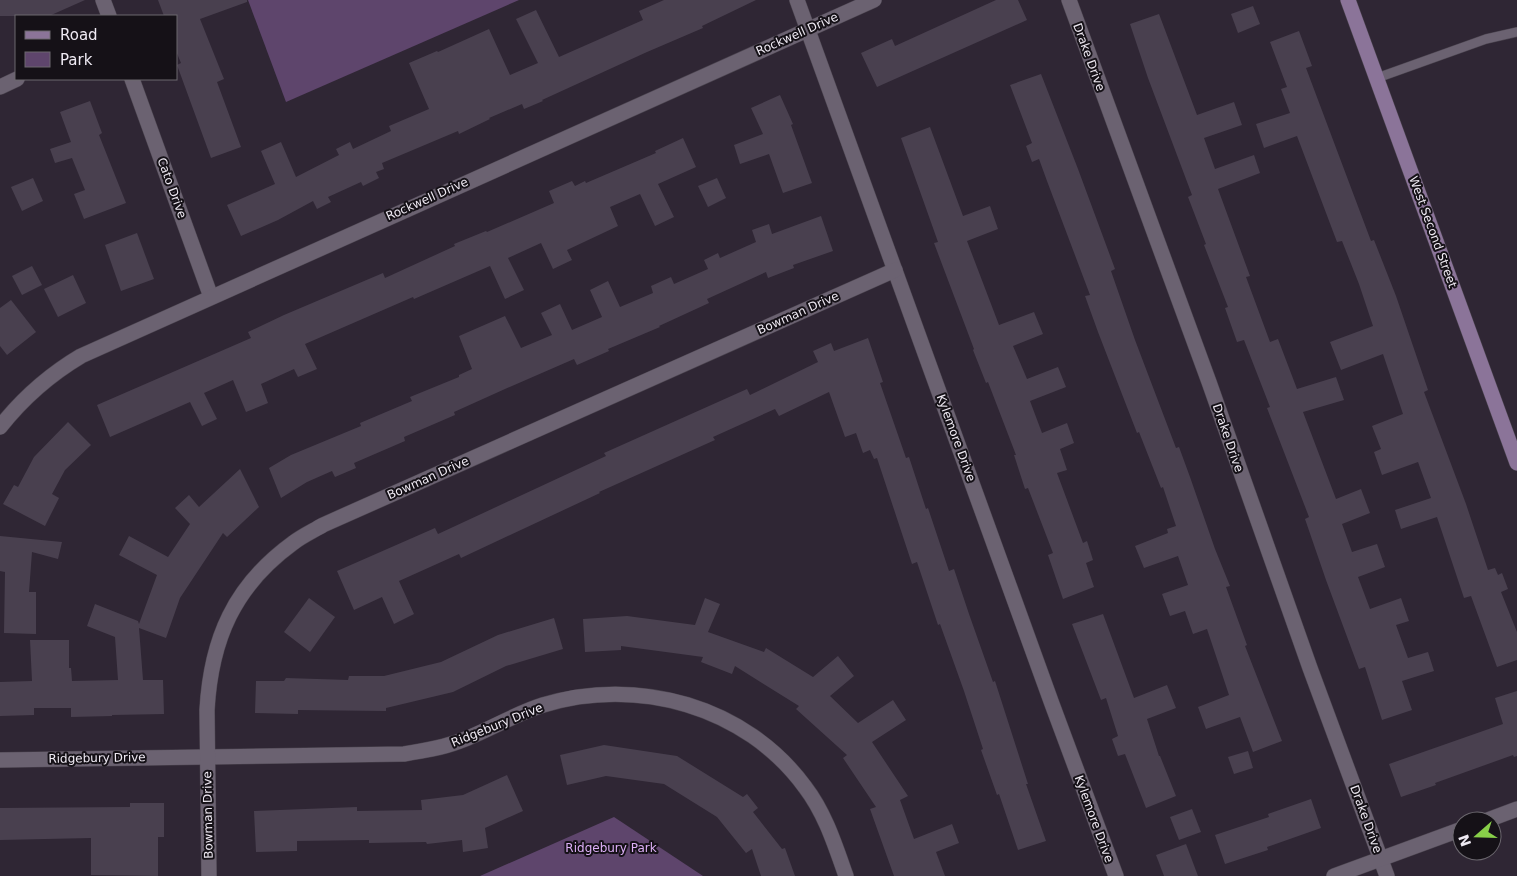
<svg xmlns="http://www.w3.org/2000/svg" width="1517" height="876" viewBox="0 0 1517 876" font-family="'DejaVu Sans',sans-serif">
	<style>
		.green { fill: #5e456c }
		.building { fill: #49404f }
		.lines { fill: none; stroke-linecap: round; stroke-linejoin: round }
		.lane-casing { stroke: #4b444f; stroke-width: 10 }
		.street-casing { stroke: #4b444f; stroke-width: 16 }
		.secondary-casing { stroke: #4b444f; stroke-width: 16 }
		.lane { stroke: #6b6271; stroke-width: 9 }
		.street { stroke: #6b6271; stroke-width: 15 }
		.secondary { stroke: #8b7499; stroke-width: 15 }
		.labels { text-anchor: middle; stroke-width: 4; stroke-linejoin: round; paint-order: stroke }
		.street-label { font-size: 12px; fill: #efeaf3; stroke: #151117 }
		.park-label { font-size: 12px; fill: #dcaff6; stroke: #151117 }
	</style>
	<rect width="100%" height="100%" fill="#2f2634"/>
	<g class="green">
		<path d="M248,0H519L286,102Z"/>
		<path d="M614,817L703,876H480Z"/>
	</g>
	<g class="building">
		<path d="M0,0H85L49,16H0Z"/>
		<path d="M158,0H247V2L200,19L224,79L217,82L241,147L211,158L177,65L181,63L176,51V16H164Z"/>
		<path d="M664,0H756L702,26L703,28L647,52L542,100L543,101L524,109L522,104L489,118L490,119L459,134L458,131L382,163L384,169L376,172L379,178L363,186L361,182L328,197L331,202L317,209L313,201L278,220L241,236L227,205L275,184L261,151L281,142L296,177L339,155L336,149L350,142L353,149L391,131L389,126L429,109L409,63L437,51L438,52L489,29L510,75L538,63L516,19L536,10L559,57L643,20L639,11Z"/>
		<path d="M996,0H1018L1027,20L877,87L861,53L892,39L895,46Z"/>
		<path d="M1253,6L1260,24L1238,33L1231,14Z"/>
		<path d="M1159,14L1197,115L1234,102L1242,125L1204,138L1215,169L1254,155L1260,173L1218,189L1250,276L1246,277L1270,342L1278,339L1297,389L1336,377L1344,400L1303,412L1336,499L1361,489L1370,513L1342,524L1352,552L1377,544L1385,567L1358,577L1370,609L1401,598L1409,621L1396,625L1408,658L1428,652L1434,671L1402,681L1412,710L1382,720L1365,667L1359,669L1326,580L1305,519L1309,517L1267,408L1270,407L1244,340L1237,342L1225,308L1228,307L1204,245L1206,244L1188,197L1192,195L1148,78L1130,24Z"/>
		<path d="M1299,31L1312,66L1306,68L1371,241L1374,240L1396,296L1428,390L1424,392L1466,504L1488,570L1495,568L1498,575L1502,573L1508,589L1501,592L1517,632V660L1497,667L1471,596L1464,598L1437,517L1401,529L1395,510L1431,498L1418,462L1382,475L1374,452L1381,449L1372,426L1403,414L1383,354L1341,370L1330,342L1373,326L1359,284L1342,241L1337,242L1297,136L1264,148L1256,124L1290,113L1281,89L1287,87L1270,42Z"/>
		<path d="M1041,74L1078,169L1115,269L1111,271L1135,340L1176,448L1179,447L1190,477L1215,549L1230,586L1226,587L1247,645L1245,646L1282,741L1253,752L1240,717L1206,729L1198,707L1229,695L1207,629L1193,634L1185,611L1170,616L1162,594L1188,585L1178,556L1144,568L1135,546L1168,533L1167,529L1176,526L1163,487L1161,488L1139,432L1137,433L1098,332L1085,296L1090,295L1047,181L1039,159L1032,162L1026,146L1032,143L1010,85Z"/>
		<path d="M780,95L793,124L791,125L812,183L783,193L769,154L740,164L734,145L763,134L751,108Z"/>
		<path d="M90,101L102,133L99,135L126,203L84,219L74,194L85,190L72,158L55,163L50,149L71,142L60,112Z"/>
		<path d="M930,127L963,216L990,206L998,229L967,241L999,325L1034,312L1043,334L1013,346L1027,379L1058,367L1066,387L1030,401L1042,433L1067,423L1074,443L1060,449L1067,470L1057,473L1083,543L1087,541L1093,560L1086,563L1094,587L1063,599L1048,555L1053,553L1028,488L1025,489L1014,455H1016L988,382L986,383L973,350L974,349L934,243L938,242L901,138Z"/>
		<path d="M683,138L696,167L658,184L674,217L655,226L640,194L610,207L618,226L567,250L572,260L553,269L541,243L508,258L524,290L505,299L490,266L414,299L413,297L305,344L317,369L298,377L294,369L261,384L268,403L246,412L233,380L204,393L217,419L202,426L190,402L110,437L97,405L251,338L248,332L284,315L383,273L385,278L455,246L454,244L486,231L487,232L554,203L549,191L572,181L575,186L585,181L586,183L656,153L655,151Z"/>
		<path d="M33,178L43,201L22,211L11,187Z"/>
		<path d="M717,178L726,198L708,207L698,186Z"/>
		<path d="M821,216L833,251L793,265L794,268L768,278L766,272L707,299L709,303L659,326L660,327L608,349L609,351L577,365L574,359L505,389L454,412L455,415L404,437L405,441L354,463L356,468L335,477L332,471L307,482L281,498L269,468L291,455L361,426L360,423L412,401L410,397L459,377V375L472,369L459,336L505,316L521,348L552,335L541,313L560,304L572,330L602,317L590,290L608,281L620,307L653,293L651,286L671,277L674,284L708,269L704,260L718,253L720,258L756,242L752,230L769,224L772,234Z"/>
		<path d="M137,233L154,279L121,291L105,245Z"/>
		<path d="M32,266L42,285L22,295L12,276Z"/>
		<path d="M73,275L86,303L58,317L44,289Z"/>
		<path d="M11,300L36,332L7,355L0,346V308Z"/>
		<path d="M868,338L883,382L880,383L906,458L909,457L926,509L928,508L949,571L954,569L969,614L993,682L995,681L1028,784H1026L1046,841L1018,850L999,794L997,795L981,750L983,749L964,691L940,624L938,625L917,562L912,564L877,458L874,459L870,450L863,453L856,433L845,437L829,392L779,416L775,409L713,437L715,440L599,492L600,493L461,558L459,554L399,581L414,614L394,624L382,597L354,610L337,571L435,528L438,534L606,456L604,453L747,389L750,395L818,362L813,351L831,343L834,351Z"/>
		<path d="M68,422L91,445L65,470L52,494L59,498L45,526L3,504L14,485L18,487L34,457Z"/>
		<path d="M240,469L259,507L227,537L223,533L180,598L166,638L139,628L143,680H163L164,714L112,715V716L71,717V708H34V715L0,716V682L32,681L30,640H69V668H71L72,681L118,680L115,637L87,626L95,604L138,621L139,624L157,575L119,555L129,536L168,557L190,524L175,508L189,495L199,507Z"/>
		<path d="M0,536L62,542L58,559L32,552L29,592H36V634L4,633L5,572L0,571Z"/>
		<path d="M309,598L335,617L310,652L284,632Z"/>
		<path d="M705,598L720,604L708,632L764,652L766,648L813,677L838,656L854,676L830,696L858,723L893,700L906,720L872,742L908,796L900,800L914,839L952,824L959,843L936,852L945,876H894L870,809L876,807L843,758L847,755L796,709L799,706L735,666L732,674L701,662L703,657L621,646V650L585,652L583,619L627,616L695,625Z"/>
		<path d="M1103,614L1134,698L1167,685L1176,708L1147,719L1159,756H1160L1176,796L1146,808L1125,754L1118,756L1112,739L1118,736L1106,698L1101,700L1072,624Z"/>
		<path d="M554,618L563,649L506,666L453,692L386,708V711L298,710V714L255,713L256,681H284L286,678L348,680L349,676H384L441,662L498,635Z"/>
		<path d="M1517,691V756L1514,757L1513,755L1435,783L1436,785L1401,797L1389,764L1503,724L1495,698Z"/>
		<path d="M604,745L677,756L743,797L747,794L758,808L753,812L782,849L785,848L795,876H761L752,849L746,853L717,817L664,784L606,776L567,785L560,755Z"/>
		<path d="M1248,751L1253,768L1234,774L1228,757Z"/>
		<path d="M507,775L523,811L485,828L488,848L463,852L462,840L427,844L426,842L369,843V840L297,841V851L256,852L254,811L357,807V811L422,810L421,800L463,795Z"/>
		<path d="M1311,799L1321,828L1267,847L1268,850L1225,864L1215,835L1269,817L1268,814Z"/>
		<path d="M130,803H164V837H158V876L91,875V838L0,840V808L130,807Z"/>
		<path d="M1192,809L1201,832L1179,840L1170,817Z"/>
		<path d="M1186,844L1198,876H1164L1156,855Z"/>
	</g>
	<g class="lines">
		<defs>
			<path id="lane" d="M1377,78L1486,39L1517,32"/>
			<g id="street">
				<path d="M103,0L109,16"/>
				<path d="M797,0L1052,704L1116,876"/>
				<path d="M1069,0L1209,382L1310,668L1387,876"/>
				<path d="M132,79L211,297"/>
				<path d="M0,87L17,79"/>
				<path d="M0,427C23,398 49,375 81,356L874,0"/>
				<path d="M0,760L404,754C423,751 442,748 460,741C488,731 514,714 543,705C637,676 746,706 805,787C825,813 835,845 846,876"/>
				<path d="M1485,821L1517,809"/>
				<path d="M209,876L207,710C211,639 234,586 293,543C302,536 313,531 323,525L895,270"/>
				<path d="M1334,876L1462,829"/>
			</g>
			<path id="secondary" d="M1348,0L1517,463"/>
		</defs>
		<use href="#lane" class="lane-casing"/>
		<use href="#street" class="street-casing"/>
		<use href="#secondary" class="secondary-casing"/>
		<use href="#lane" class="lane"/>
		<use href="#street" class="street"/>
		<use href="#secondary" class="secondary"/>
	</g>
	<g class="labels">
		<g class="street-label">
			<text transform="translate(797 34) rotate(-24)" y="4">Rockwell Drive</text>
			<text transform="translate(1089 57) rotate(70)" y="4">Drake Drive</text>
			<text transform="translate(172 188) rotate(70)" y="4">Cato Drive</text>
			<text transform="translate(427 199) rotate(-24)" y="4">Rockwell Drive</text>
			<text transform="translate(1433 232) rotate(70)" y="4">West Second Street</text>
			<text transform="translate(798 313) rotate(-24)" y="4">Bowman Drive</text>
			<text transform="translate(956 438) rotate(70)" y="4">Kylemore Drive</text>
			<text transform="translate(1228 438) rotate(71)" y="4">Drake Drive</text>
			<text transform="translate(428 478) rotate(-24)" y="4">Bowman Drive</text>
			<text transform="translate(497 725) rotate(-22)" y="4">Ridgebury Drive</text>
			<text transform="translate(97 758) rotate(-1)" y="4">Ridgebury Drive</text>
			<text transform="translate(208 815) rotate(-91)" y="4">Bowman Drive</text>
			<text transform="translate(1094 819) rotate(70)" y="4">Kylemore Drive</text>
			<text transform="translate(1366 819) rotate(70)" y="4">Drake Drive</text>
		</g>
		<g class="park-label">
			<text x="611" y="852">Ridgebury Park</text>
		</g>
	</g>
	<rect x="15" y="15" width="162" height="65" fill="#151117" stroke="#6c686f"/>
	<rect x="25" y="31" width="25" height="8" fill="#8b7499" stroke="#6c686f"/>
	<text x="60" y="40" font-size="15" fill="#efeaf3">Road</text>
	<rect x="25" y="52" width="25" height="15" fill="#5e456c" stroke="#6c686f"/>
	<text x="60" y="65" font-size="15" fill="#efeaf3">Park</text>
	<g transform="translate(1477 836) rotate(250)"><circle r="24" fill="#151117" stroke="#6c686f"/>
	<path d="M0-4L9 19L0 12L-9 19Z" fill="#88cf49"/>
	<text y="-8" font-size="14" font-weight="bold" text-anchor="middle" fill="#efeaf3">N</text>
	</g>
</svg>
